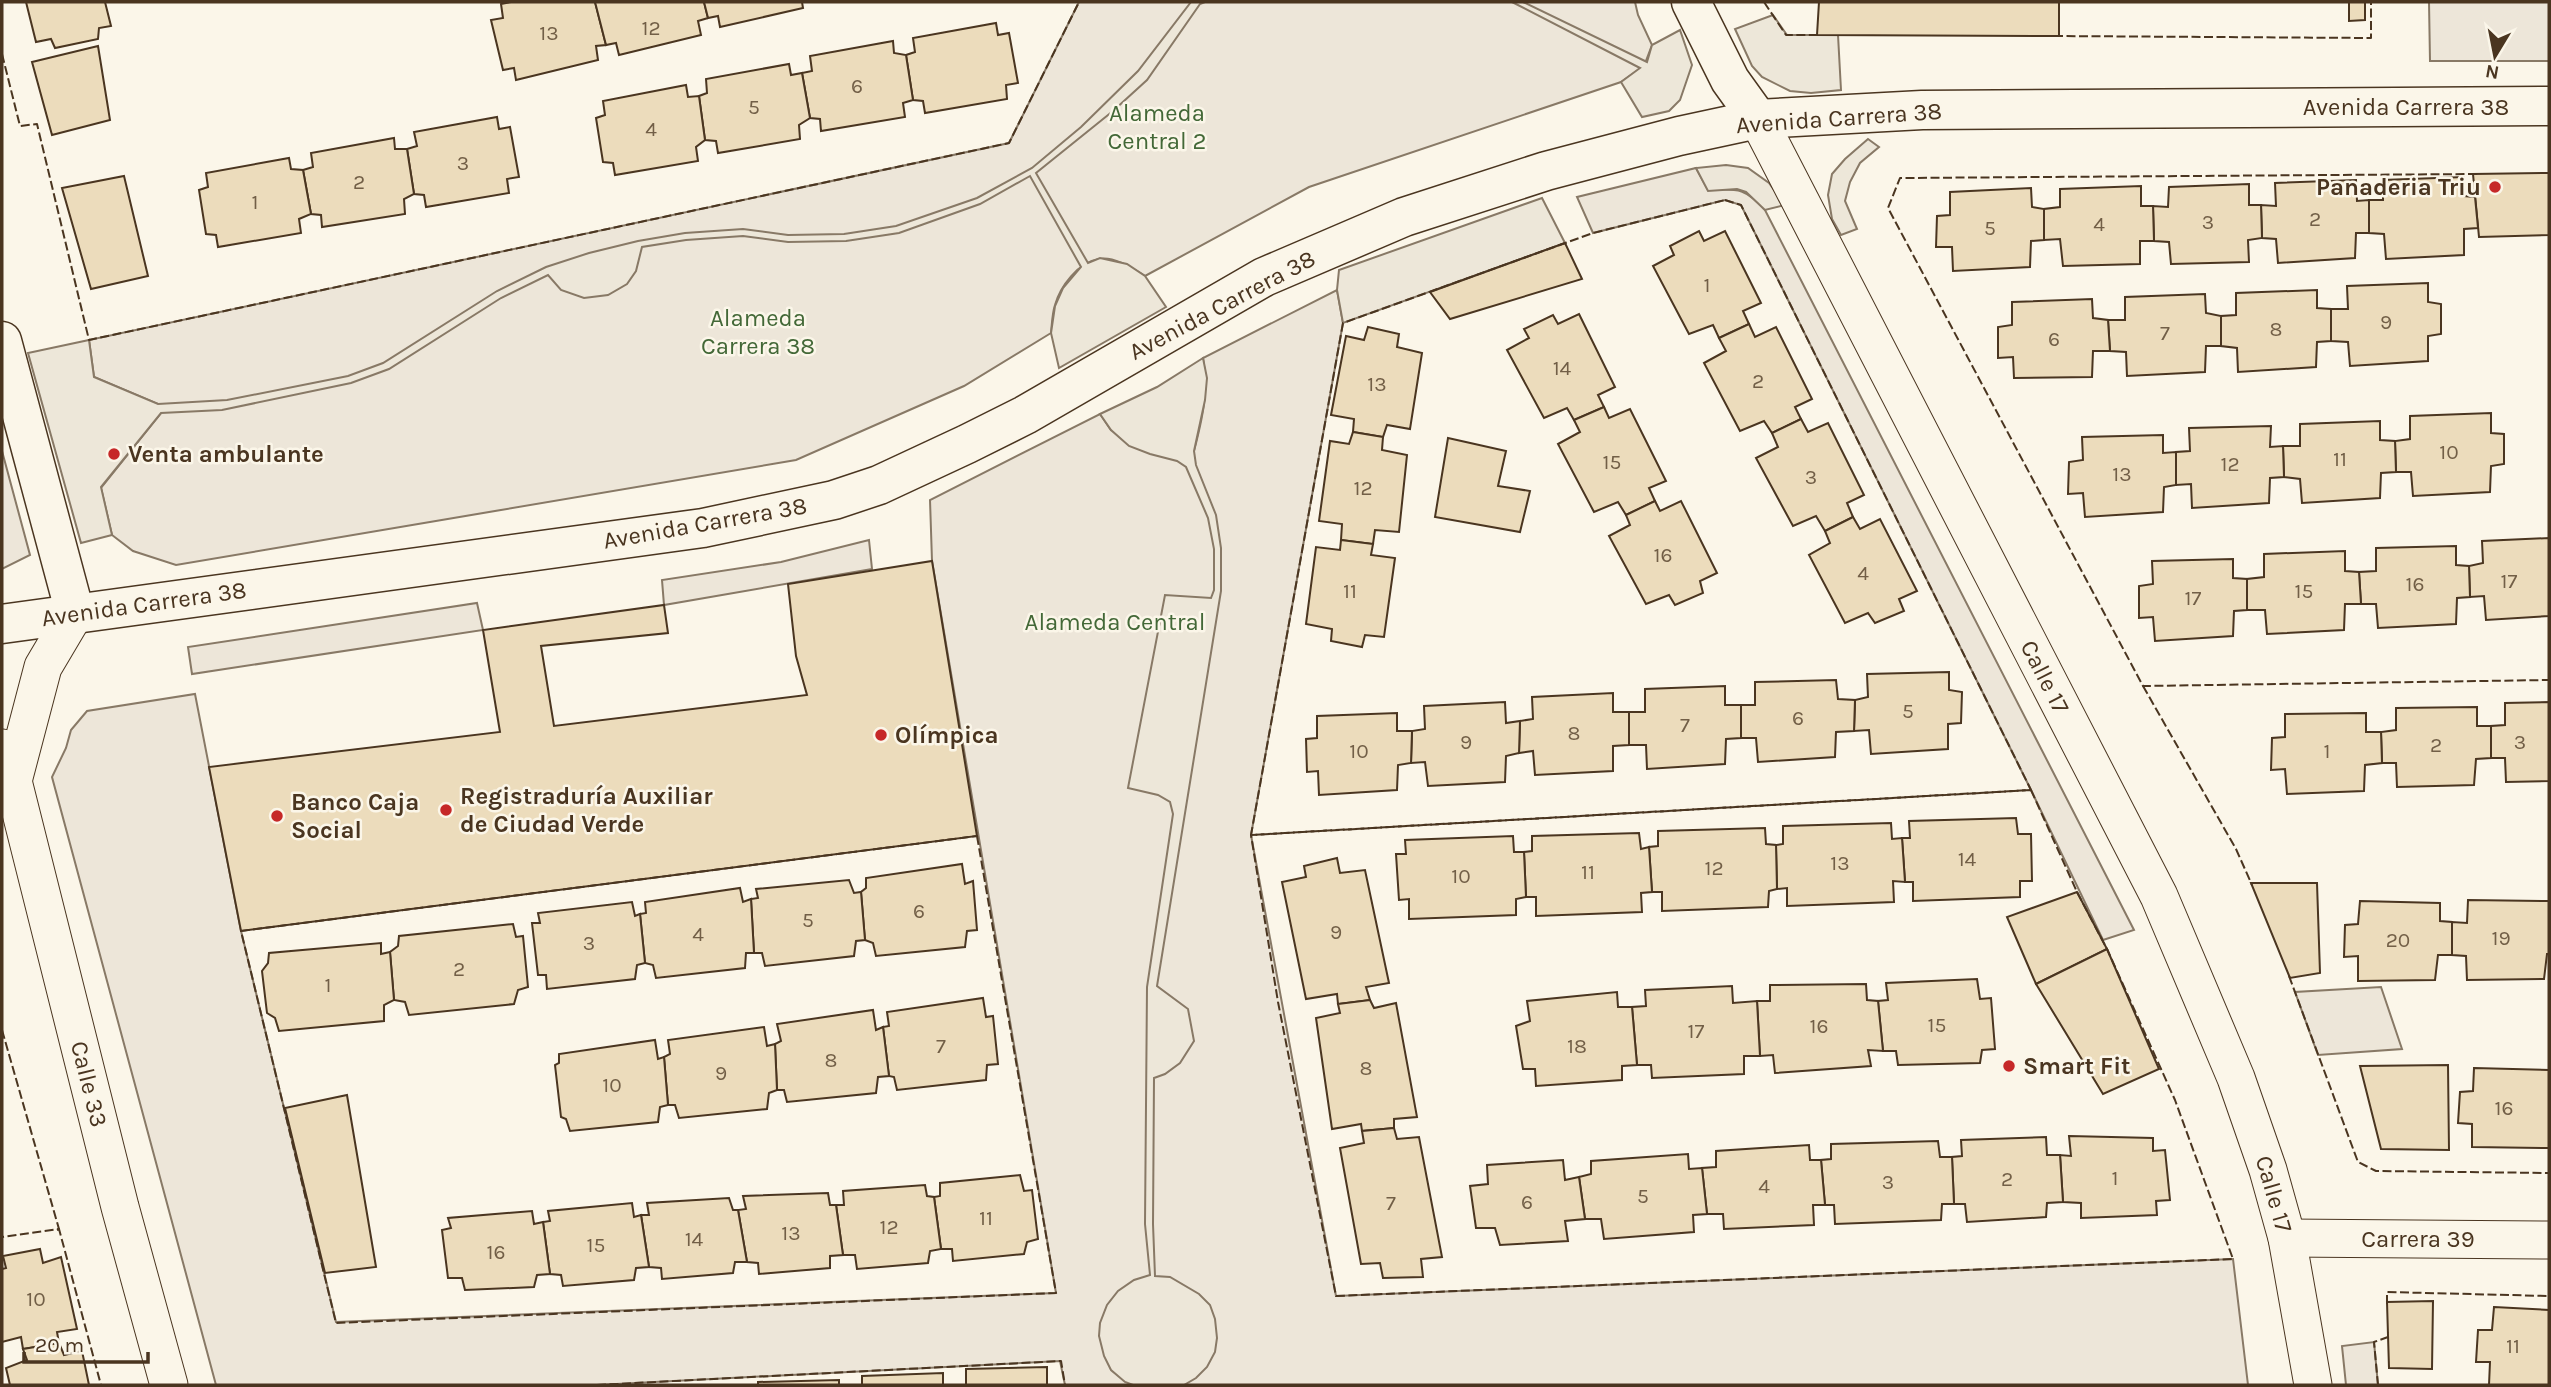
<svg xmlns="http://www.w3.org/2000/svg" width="2551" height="1387" viewBox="0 0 2551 1387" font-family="Karla,sans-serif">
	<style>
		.green { fill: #ede6d9; stroke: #887966; stroke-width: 2 }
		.parking { fill: #ede7d9; stroke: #887966; stroke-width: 2 }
		.building { fill: #ecdcbc; stroke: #4a3520; stroke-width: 2 }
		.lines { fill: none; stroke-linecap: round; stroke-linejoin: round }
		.minor-casing { stroke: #4a3520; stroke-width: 39 }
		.tertiary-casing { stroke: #4a3520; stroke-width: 41 }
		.secondary-casing { stroke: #4a3520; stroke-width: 41 }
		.minor { stroke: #fbf6e9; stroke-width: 37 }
		.tertiary { stroke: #fbf6e9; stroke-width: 38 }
		.secondary { stroke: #fbf6e9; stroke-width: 38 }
		.fence { stroke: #4a3520; stroke-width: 2; stroke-dasharray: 9 3.5; stroke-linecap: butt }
		.poi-dot { fill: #c62828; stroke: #fbf6e9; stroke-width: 2.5 }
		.labels { text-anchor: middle; stroke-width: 5; stroke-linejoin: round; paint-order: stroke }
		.number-label { font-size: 21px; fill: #725f47 }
		.street-label { font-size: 24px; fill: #4a3520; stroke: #fbf6e9 }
		.park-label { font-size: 24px; fill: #436837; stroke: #fbf6e9 }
		.poi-label { font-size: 24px; font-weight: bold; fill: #4a3520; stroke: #fbf6e9; text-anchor: start }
	</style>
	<rect width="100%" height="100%" fill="#fbf6e9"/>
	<g class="green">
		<path d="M1079,2H1635L1638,15L1652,45L1644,66L1621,82L1309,187L1145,276C1132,268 1114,256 1099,259C1078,262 1060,287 1055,305C1052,314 1052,324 1051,333L964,386L796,460L176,565L133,551L112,535L101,488L161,413L158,404L94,377L89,340L1009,143Z"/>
		<path d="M2429,2H2549V61H2430Z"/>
		<path d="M1696,168L1708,190C1738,189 1744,187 1765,210L2134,930L2103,940L2031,790L1741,205L1725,200L1593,233L1577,197Z"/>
		<path d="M1337,290L1343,323L1251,835L1336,1296L2233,1259L2248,1385H1065L1060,1361L597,1385H216L52,777L66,748L71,730L87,711L195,694L241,931L336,1322L1056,1293L932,561L930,500L1100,414L1111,430L1194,451C1202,420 1209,391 1203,358Z"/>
		<path d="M2,451L30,555L2,569Z"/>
		<path d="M869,540L872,569L664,605L662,580L781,562Z"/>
		<path d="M477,603L483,630L192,674L188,647Z"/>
		<path d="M2381,987L2402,1049L2318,1055L2295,992Z"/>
		<path d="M2374,1342L2378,1385H2346L2342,1346Z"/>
	</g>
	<g class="parking">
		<path d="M1191,2H1205L1200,4L1147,80L1113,111L1036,173L1088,263L1100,258L1127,264L1145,276L1166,307L1059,368L1051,333L1055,306L1063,288L1081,267L1030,176L980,204L899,233L846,241L788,242L743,236L686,240L642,247L636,271L627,284L608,295L584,298L561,290L548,275L501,298L389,369L351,383L222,410L161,413L101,487L112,535L81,543L28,353L89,340L94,377L158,404L227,400L348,376L383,363L497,291L546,267L589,253L638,241L685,233L743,229L788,235L844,234L896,226L977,198L1032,168L1081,127L1138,71Z"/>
		<path d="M1512,2H1523L1647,62L1652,45L1680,30L1692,65L1680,100L1669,111L1642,117L1621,82L1640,68Z"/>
		<path d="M1773,15L1787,35H1838L1841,90L1811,93L1790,91L1762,77L1752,66L1735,29Z"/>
		<path d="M1868,139L1879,147L1860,163L1850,182L1845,201L1857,229L1841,235L1832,219L1828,195L1832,174L1845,159Z"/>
		<path d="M1726,165L1748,168L1769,183L1785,205L1765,210L1746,192L1737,189L1708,191L1696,168Z"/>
		<path d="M1542,198L1565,243L1343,323L1337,290L1339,270Z"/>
		<path d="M1203,358L1207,378L1205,400L1194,451L1196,465L1216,515L1221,548V591L1157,986L1188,1009L1194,1041L1180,1063L1165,1074L1154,1078L1153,1224L1155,1276L1170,1277L1199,1294L1210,1305L1215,1319L1217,1338L1215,1352L1207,1367L1196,1378L1184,1385H1133L1125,1382L1111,1370L1104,1356L1099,1336L1100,1323L1107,1305L1118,1291L1134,1280L1150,1275L1145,1224L1147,987L1173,814L1170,802L1158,795L1128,788L1165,595L1211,598L1214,590V549L1208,518L1186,467L1177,461L1150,454L1129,446L1111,430L1100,414L1157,387Z"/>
	</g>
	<g class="building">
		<path d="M26,2H105L111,26L99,28L98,39L55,48L51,39L36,42Z"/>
		<path d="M511,2H595L606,45L596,46L598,60L516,80L514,68L503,70L491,20L503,18L501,4Z"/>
		<path d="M595,2H704L708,18L698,21L701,35L619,55L616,43L606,45Z"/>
		<path d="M704,2H802L803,8L720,27L718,16L708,18Z"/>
		<path d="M1819,2H2059V36L1817,35Z"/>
		<path d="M2349,2H2365V20L2349,21Z"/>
		<path d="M996,23L998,35L1009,33L1018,83L1006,85L1007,99L925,113L923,101L913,100L906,55L915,52L913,38Z"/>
		<path d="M893,41L894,53L906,55L913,100L903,103L905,117L821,131L820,119L810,118L802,73L812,71L810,56Z"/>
		<path d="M98,46L110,120L52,135L32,62Z"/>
		<path d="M789,64L791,75L802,73L810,118L799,125L800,139L718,153L716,141L705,140L699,96L707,93L706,79Z"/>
		<path d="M686,85L688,97L699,96L705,140L696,147L698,161L615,175L613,163L603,162L596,118L605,115L603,101Z"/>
		<path d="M497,117L499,129L510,127L519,177L507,179L509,193L426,207L424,195L414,194L407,149L417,146L414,132Z"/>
		<path d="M394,138L395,149H407L414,194L404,199L405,214L322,227L321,215L311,214L303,170L313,167L311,153Z"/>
		<path d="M289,158L291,169L303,170L311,214L299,219L301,233L218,247L216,235L206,234L199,190L208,187L206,173Z"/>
		<path d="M2549,173V235L2479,237L2473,174Z"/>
		<path d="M124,176L148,276L91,289L62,188Z"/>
		<path d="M2464,177V196L2475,197L2478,228L2464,229V255L2386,259L2384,234L2369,233V200H2383V180Z"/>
		<path d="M2356,180L2357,201L2369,200V233H2356L2355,258L2278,263L2276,239L2262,238L2261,205L2276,206L2275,183Z"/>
		<path d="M2249,184V205H2261L2262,238L2248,240L2249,262L2171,264L2169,242L2154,241L2153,206L2168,207L2169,187Z"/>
		<path d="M2141,186V206H2153L2154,241H2140V264L2063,266L2060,239L2044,240V209L2060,207V189Z"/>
		<path d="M2031,188L2032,207L2044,209V240L2031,241L2030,267L1953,271L1952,247H1936L1937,216L1950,215V192Z"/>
		<path d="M1699,231L1704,241L1725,231L1761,303L1743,311L1749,324L1719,338L1713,325L1689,334L1653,266L1674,255L1670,246Z"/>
		<path d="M1565,243L1582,279L1450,319L1430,292Z"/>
		<path d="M2428,283V302L2441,304V334L2428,336V361L2350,366L2348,342L2331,341V309H2348L2347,286Z"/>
		<path d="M2317,290V308L2331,309V341L2317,342L2316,367L2238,372L2237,348L2221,346V316L2236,315V293Z"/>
		<path d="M2205,294L2206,313L2221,316V346H2206L2205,372L2127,376L2126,352L2110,351L2108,320H2125V297Z"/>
		<path d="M2092,299L2093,318L2108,320L2110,351H2093L2092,377L2014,378L2013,357L1998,358V327L2012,325V302Z"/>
		<path d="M1579,314L1615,387L1598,395L1604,407L1574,420L1567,408L1544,418L1507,350L1529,338L1524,329L1553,315L1558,324Z"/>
		<path d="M1749,324L1755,337L1776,327L1812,399L1795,407L1801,419L1772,433L1764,421L1740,431L1704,363L1726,351L1719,338Z"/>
		<path d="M1368,327L1399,334L1397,347L1422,353L1410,429L1387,425L1383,437L1353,432L1354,419L1331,415L1346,336L1364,340Z"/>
		<path d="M1604,407L1609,418L1630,409L1666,481L1649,488L1655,501L1626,515L1618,502L1594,512L1558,444L1580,432L1574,420Z"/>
		<path d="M2491,413V433L2504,434V464L2491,466L2490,492L2413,496L2411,472H2396L2395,441L2410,439V416Z"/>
		<path d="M1801,419L1808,432L1828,423L1864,495L1847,503L1853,517L1825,531L1816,516L1793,526L1756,458L1778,447L1772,433Z"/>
		<path d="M2380,421V440L2395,441L2396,472L2381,473L2380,498L2302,503L2300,479L2284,477L2283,446H2300V424Z"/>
		<path d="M2271,426L2270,447L2283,446L2284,477L2270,478L2269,503L2192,508L2191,484L2176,485V452L2190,451L2189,428Z"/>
		<path d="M1353,432L1383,437L1382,450L1407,455L1399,532L1375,530L1373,544L1341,540L1342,524L1319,521L1330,441L1349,444Z"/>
		<path d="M2163,435V453L2176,452V485L2164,487L2163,512L2085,517L2083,493L2068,494L2069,462L2083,460L2082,437Z"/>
		<path d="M1448,438L1506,451L1498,486L1530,491L1520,532L1435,517Z"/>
		<path d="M1655,501L1660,511L1681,501L1717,573L1700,581L1703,593L1675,605L1669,595L1646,604L1609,536L1630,525L1626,515Z"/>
		<path d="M1853,517L1860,529L1880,519L1917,591L1899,599L1904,611L1875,623L1868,613L1845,623L1809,555L1830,543L1825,531Z"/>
		<path d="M2549,538V616L2486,620L2484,596L2470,597L2469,566L2483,563L2482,541Z"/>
		<path d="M1341,540L1373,544L1371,555L1395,558L1384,637L1365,635L1362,647L1331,641L1332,629L1306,624L1316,547L1340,550Z"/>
		<path d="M2456,546V565L2469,566L2470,597L2457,598L2456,624L2378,628L2376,604H2361L2359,572L2376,571V548Z"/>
		<path d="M2345,551V571L2359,572L2361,604H2345L2344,630L2267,634L2265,610H2247V579L2264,577V554Z"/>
		<path d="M2233,559V578L2247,579V610L2234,611L2233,636L2155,641L2153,617L2139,618V586L2153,584L2152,561Z"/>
		<path d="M932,561L977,836L241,931L209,767L500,732L483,630L664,605L668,633L541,646L554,726L807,695L796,656L788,584Z"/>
		<path d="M1949,672V690L1962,692L1961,723L1948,724V749L1871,754L1869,730L1854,731L1855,700L1868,697L1867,674Z"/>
		<path d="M1836,680L1838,699L1855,700L1854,731L1836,732L1835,757L1758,762L1756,738H1741V705H1755V682Z"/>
		<path d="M1725,686V705H1741V738L1726,739L1725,764L1647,769L1646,745H1629V712H1645V689Z"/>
		<path d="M1613,693V712H1629V745L1613,746V771L1535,775L1533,751L1519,753L1520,721L1533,719L1532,697Z"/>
		<path d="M1505,702L1506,723L1520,721L1519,753L1506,756L1505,782L1428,786L1425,762L1411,763L1412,731L1425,729L1424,706Z"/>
		<path d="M2549,702V781L2506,782L2505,758H2491V726L2505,725V703Z"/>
		<path d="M2477,707V726H2491V758L2476,759L2474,785L2397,787L2396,763H2382L2381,732L2396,730V708Z"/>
		<path d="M1397,713V731H1412L1411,763L1398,765L1397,790L1319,795L1318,771L1307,772L1306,739L1317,738V716Z"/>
		<path d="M2366,713V732H2381L2382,763L2365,765L2364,791L2287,794L2285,769L2271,770L2272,738L2285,737V714Z"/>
		<path d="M2016,818L2018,834H2031L2032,881H2020V897L1913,901V882H1905L1902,838H1910L1909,821Z"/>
		<path d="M1891,823L1892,839L1902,838L1905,882L1893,881L1894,902L1787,906V888L1777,889L1776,845L1783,844V826Z"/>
		<path d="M1765,828L1766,844L1776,845L1777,889L1769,891L1768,907L1662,911V892H1652L1649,847L1658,846V831Z"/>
		<path d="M1639,833L1641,849L1649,847L1652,892L1641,893L1642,912L1536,916V897H1526L1524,852L1532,851V836Z"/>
		<path d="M1513,836L1514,852H1524L1526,897L1516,899V915L1409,919V899L1399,900L1396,854H1406L1405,840Z"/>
		<path d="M1337,858L1340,873L1365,870L1389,983L1366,987L1370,1000L1338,1004L1337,994L1306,999L1282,882L1306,877L1304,866Z"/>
		<path d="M962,864L965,884L973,881L977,930L967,931L965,947L876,956L873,943L865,940L861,892L866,888V878Z"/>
		<path d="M849,880L854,893L861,892L865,940L856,941L854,956L765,966L762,953H754L751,899L758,898L756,889Z"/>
		<path d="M2251,883H2317L2320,973L2290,978Z"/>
		<path d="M740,888L743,902L751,899L754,953H746L745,968L656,978L653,965L645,963L640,914L646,913L645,902Z"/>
		<path d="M2077,892L2107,949L2036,984L2007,917Z"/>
		<path d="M2468,900L2549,901V954H2547L2544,979L2467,980L2466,956L2452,955V922L2467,923Z"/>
		<path d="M2360,901L2440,903V921L2452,922V955H2438L2435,980L2358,981V956L2344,957L2345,925L2358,924Z"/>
		<path d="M632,902L635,916L640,914L645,963L637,965L635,979L547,989L546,975H538L532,923H540L538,913Z"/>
		<path d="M513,924L516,937L523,936L528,987L518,990L514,1004L409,1015L405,1002L394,1000L390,952L398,946L399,936Z"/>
		<path d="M381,943V954L390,952L394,1000L384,1005V1021L279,1031L275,1018L267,1013L262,971L268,963L269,953Z"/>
		<path d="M2107,949L2159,1069L2103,1094L2036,984Z"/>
		<path d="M1977,979L1980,999L1991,998L1995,1049L1982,1050L1980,1063L1898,1065L1896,1051H1883L1878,1001L1888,1000L1886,983Z"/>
		<path d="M1866,984L1867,1000L1878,1001L1883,1051L1868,1050L1871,1066L1775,1073L1773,1055L1760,1056L1757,1001H1770V985Z"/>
		<path d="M1732,986L1733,1003L1757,1001L1760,1056H1744V1074L1652,1078L1651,1065H1637L1632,1007L1646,1006L1645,990Z"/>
		<path d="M1617,992L1618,1007H1632L1637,1065L1622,1066V1080L1536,1086L1535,1069H1523L1516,1026L1530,1021L1527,1001Z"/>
		<path d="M983,998L986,1017L993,1016L998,1064L987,1065L986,1080L897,1090L894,1077L889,1076L883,1027L889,1026L887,1012Z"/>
		<path d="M1370,1000L1374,1008L1396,1003L1417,1117L1394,1119V1128L1362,1131L1361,1124L1332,1129L1316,1018L1340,1013L1338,1004Z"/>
		<path d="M873,1010L876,1030L883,1027L889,1076L878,1077L876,1093L787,1102L784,1090H777L775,1044L781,1041L777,1024Z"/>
		<path d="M764,1027L767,1046L775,1044L777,1090L769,1093L767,1109L679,1118L675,1105H668L664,1057L670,1054L668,1040Z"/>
		<path d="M655,1040L658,1059L664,1057L668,1105L660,1107L658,1122L570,1131L566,1119L561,1117L555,1065L559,1063V1054Z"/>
		<path d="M2448,1065L2449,1150L2381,1149L2360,1066Z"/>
		<path d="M2474,1068L2549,1070V1148L2472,1147V1124L2458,1123L2460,1092L2473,1091Z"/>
		<path d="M347,1095L376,1267L325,1273L285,1108Z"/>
		<path d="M1394,1128L1397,1139L1419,1137L1442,1257L1421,1259L1423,1277L1383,1278L1380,1263L1361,1264L1340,1148L1364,1143L1362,1131Z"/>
		<path d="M2069,1136L2153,1138V1151L2165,1150L2170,1200L2156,1201L2157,1215L2081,1218V1203L2063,1202L2060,1155L2071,1156Z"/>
		<path d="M2046,1137L2047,1155H2060L2063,1202L2047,1203L2046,1217L1967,1222L1965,1204H1954L1952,1157L1962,1156L1961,1140Z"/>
		<path d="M1938,1141L1940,1157H1952L1954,1204H1942L1941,1220L1835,1224L1834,1205H1825L1821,1160L1831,1159V1144Z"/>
		<path d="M1809,1145L1810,1160H1821L1825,1205H1813L1814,1225L1724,1229L1723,1214H1707L1702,1168L1716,1167V1151Z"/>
		<path d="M1688,1154L1689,1169L1702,1168L1707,1214L1693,1215L1694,1232L1604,1239L1601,1219H1585L1579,1177L1591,1174V1161Z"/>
		<path d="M1563,1160L1565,1180L1579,1177L1585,1219L1565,1221L1568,1241L1500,1245L1495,1228H1476L1470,1186L1488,1184L1487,1165Z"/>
		<path d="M1020,1175L1024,1191L1032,1190L1038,1239L1027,1242L1024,1254L953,1261L952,1249H941L934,1197L940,1196V1183Z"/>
		<path d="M925,1185L927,1196L934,1197L941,1249L930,1251L928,1263L857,1269L855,1255H843L836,1205H844L843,1191Z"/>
		<path d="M828,1193L830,1205H836L843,1255L830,1256V1268L759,1274L758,1263L747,1262L738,1210L746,1209L743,1196Z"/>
		<path d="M729,1198L733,1210H738L747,1262H735L733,1273L662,1279L661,1268L649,1267L641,1215H649L647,1203Z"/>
		<path d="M632,1203L634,1217L641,1215L649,1267L636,1268L634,1280L563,1286L561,1275L550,1274L543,1222L550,1221L548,1211Z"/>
		<path d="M532,1211L534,1224L543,1222L550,1274L537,1275L534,1287L465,1290L462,1278H448L442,1230L451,1228L448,1218Z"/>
		<path d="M40,1249L43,1263L61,1257L77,1329L57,1332L59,1343L23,1349L21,1337L2,1342V1269L6,1268L3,1256Z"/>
		<path d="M2433,1301L2432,1369L2389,1368L2387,1302Z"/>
		<path d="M2494,1307L2549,1310V1385H2489L2490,1362H2476L2478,1330H2492Z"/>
		<path d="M59,1343L64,1355L82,1351L89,1385H10L6,1368L27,1360L23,1349Z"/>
		<path d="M1047,1367V1385H966V1369Z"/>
		<path d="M943,1373V1385H862V1376Z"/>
		<path d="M839,1380V1385H758V1382Z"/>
	</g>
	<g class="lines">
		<defs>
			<g id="minor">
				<path d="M1758,119L2159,896L2236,1078L2268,1170L2287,1238L2313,1385"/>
				<path d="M2,748L13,781L120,1207L169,1385"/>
				<path d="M13,781L43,667L75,613"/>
				<path d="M2287,1238L2549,1240"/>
			</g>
			<path id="tertiary" d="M1691,2L1730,80L1758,119"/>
			<g id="secondary">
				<path d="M2,341L75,613"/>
				<path d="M2,624L703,528L834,500L879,485L967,444L1025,415L1264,277L1404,217L1546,171L1679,136L1758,119L1922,110L2549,106"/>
			</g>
		</defs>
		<use href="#minor" class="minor-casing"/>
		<use href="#tertiary" class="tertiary-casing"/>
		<use href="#secondary" class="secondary-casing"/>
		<use href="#minor" class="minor"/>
		<use href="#tertiary" class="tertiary"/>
		<use href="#secondary" class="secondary"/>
		<g class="fence">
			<path d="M1764,2L1786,35H1820"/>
			<path d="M2054,36L2371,38V2"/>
			<path d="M2,54L20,126L37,124L89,340L1009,143L1079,2"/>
			<path d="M2477,174L1900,178L1888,208L2143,686L2549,680"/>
			<path d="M1725,200L1741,205L2031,790L1251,835L1343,323L1593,233Z"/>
			<path d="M2143,686L2236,849L2252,885"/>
			<path d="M2031,790L2077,892L2107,949L2175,1100L2233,1259L1336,1296L1278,1002L1251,835Z"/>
			<path d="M977,836L1056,1293L336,1323L241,931Z"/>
			<path d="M2289,976L2358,1162L2376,1171L2549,1173"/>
			<path d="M2,1030L59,1229L2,1237"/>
			<path d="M57,1230L59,1229L101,1385"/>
			<path d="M2387,1304V1292L2549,1296"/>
			<path d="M597,1385L1061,1361L1065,1385"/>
			<path d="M2378,1385L2374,1342L2388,1337V1332"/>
		</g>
	</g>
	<g class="poi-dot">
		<circle cx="2495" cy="187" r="7"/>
		<circle cx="114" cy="454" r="7"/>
		<circle cx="881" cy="735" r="7"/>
		<circle cx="446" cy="810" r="7"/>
		<circle cx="277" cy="816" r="7"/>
		<circle cx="2009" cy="1066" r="7"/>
	</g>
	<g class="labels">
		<g class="number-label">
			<text x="651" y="35">12</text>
			<text x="549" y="40">13</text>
			<text x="857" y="93">6</text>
			<text x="754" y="114">5</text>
			<text x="651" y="136">4</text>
			<text x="463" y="170">3</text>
			<text x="359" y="189">2</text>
			<text x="255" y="209">1</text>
			<text x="2315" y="226">2</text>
			<text x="2208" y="229">3</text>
			<text x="2099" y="231">4</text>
			<text x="1990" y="235">5</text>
			<text x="1707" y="292">1</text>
			<text x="2386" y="329">9</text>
			<text x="2276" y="336">8</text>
			<text x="2165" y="340">7</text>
			<text x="2054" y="346">6</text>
			<text x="1562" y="375">14</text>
			<text x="1758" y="388">2</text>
			<text x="1377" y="391">13</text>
			<text x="2449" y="459">10</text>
			<text x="2340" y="466">11</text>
			<text x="1612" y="469">15</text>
			<text x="2230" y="471">12</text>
			<text x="2122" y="481">13</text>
			<text x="1811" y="484">3</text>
			<text x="1363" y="495">12</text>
			<text x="1663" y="562">16</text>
			<text x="1863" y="580">4</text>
			<text x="2509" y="588">17</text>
			<text x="2415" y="591">16</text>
			<text x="1350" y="598">11</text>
			<text x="2304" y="598">15</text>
			<text x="2193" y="605">17</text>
			<text x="1908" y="718">5</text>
			<text x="1798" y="725">6</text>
			<text x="1685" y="732">7</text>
			<text x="1574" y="740">8</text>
			<text x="1466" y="749">9</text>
			<text x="2520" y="749">3</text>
			<text x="2436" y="752">2</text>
			<text x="1359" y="758">10</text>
			<text x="2327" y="758">1</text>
			<text x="1967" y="866">14</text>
			<text x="1840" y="870">13</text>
			<text x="1714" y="875">12</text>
			<text x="1588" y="879">11</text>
			<text x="1461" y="883">10</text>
			<text x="919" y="918">6</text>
			<text x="808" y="927">5</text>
			<text x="1336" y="939">9</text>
			<text x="698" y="941">4</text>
			<text x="2501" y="945">19</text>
			<text x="2398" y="947">20</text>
			<text x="589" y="950">3</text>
			<text x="459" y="976">2</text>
			<text x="328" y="992">1</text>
			<text x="1937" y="1032">15</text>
			<text x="1819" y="1033">16</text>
			<text x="1696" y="1038">17</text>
			<text x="941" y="1053">7</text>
			<text x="1577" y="1053">18</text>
			<text x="831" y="1067">8</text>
			<text x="1366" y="1075">8</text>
			<text x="721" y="1080">9</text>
			<text x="612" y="1092">10</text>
			<text x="2504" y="1115">16</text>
			<text x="2115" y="1185">1</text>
			<text x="2007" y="1186">2</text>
			<text x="1888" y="1189">3</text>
			<text x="1764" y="1193">4</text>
			<text x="1643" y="1203">5</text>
			<text x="1527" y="1209">6</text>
			<text x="1391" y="1210">7</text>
			<text x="986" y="1225">11</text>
			<text x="889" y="1234">12</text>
			<text x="791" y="1240">13</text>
			<text x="694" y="1246">14</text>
			<text x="596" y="1252">15</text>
			<text x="496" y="1259">16</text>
			<text x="36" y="1306">10</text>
			<text x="2513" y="1353">11</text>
		</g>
		<g class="street-label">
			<text x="2406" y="115">Avenida Carrera 38</text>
			<text transform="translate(1839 118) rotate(-4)" y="8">Avenida Carrera 38</text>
			<text transform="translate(1222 305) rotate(-28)" y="8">Avenida Carrera 38</text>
			<text transform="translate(705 523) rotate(-10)" y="8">Avenida Carrera 38</text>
			<text transform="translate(144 604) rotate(-8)" y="8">Avenida Carrera 38</text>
			<text transform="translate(2045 677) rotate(63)" y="8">Calle 17</text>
			<text transform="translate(89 1084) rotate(76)" y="8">Calle 33</text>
			<text transform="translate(2274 1194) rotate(74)" y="8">Calle 17</text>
			<text x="2418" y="1247">Carrera 39</text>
		</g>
		<g class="park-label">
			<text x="1157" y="121">Alameda<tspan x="1157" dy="28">Central 2</tspan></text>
			<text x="758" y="326">Alameda<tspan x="758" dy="28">Carrera 38</tspan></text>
			<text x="1115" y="630">Alameda Central</text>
		</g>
		<g class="poi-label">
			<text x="2481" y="195" text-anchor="end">Panaderia Triu</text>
			<text x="128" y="462">Venta ambulante</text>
			<text x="895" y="743">Olímpica</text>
			<text x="460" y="804">Registraduría Auxiliar<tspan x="460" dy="28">de Ciudad Verde</tspan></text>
			<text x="291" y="810">Banco Caja<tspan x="291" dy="28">Social</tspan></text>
			<text x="2023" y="1074">Smart Fit</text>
		</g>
	</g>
	<rect width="2551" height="1387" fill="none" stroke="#4a3520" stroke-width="7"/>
	<g transform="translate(2495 56) rotate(190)" stroke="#fbf6e9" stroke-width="5" paint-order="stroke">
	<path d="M0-5L12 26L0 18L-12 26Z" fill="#4a3520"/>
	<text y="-10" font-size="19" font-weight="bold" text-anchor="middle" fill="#4a3520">N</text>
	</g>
	<path d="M24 1352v10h124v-10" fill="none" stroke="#4a3520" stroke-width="3.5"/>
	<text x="35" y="1352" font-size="21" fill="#4a3520" stroke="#fbf6e9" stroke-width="5" paint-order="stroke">20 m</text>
</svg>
